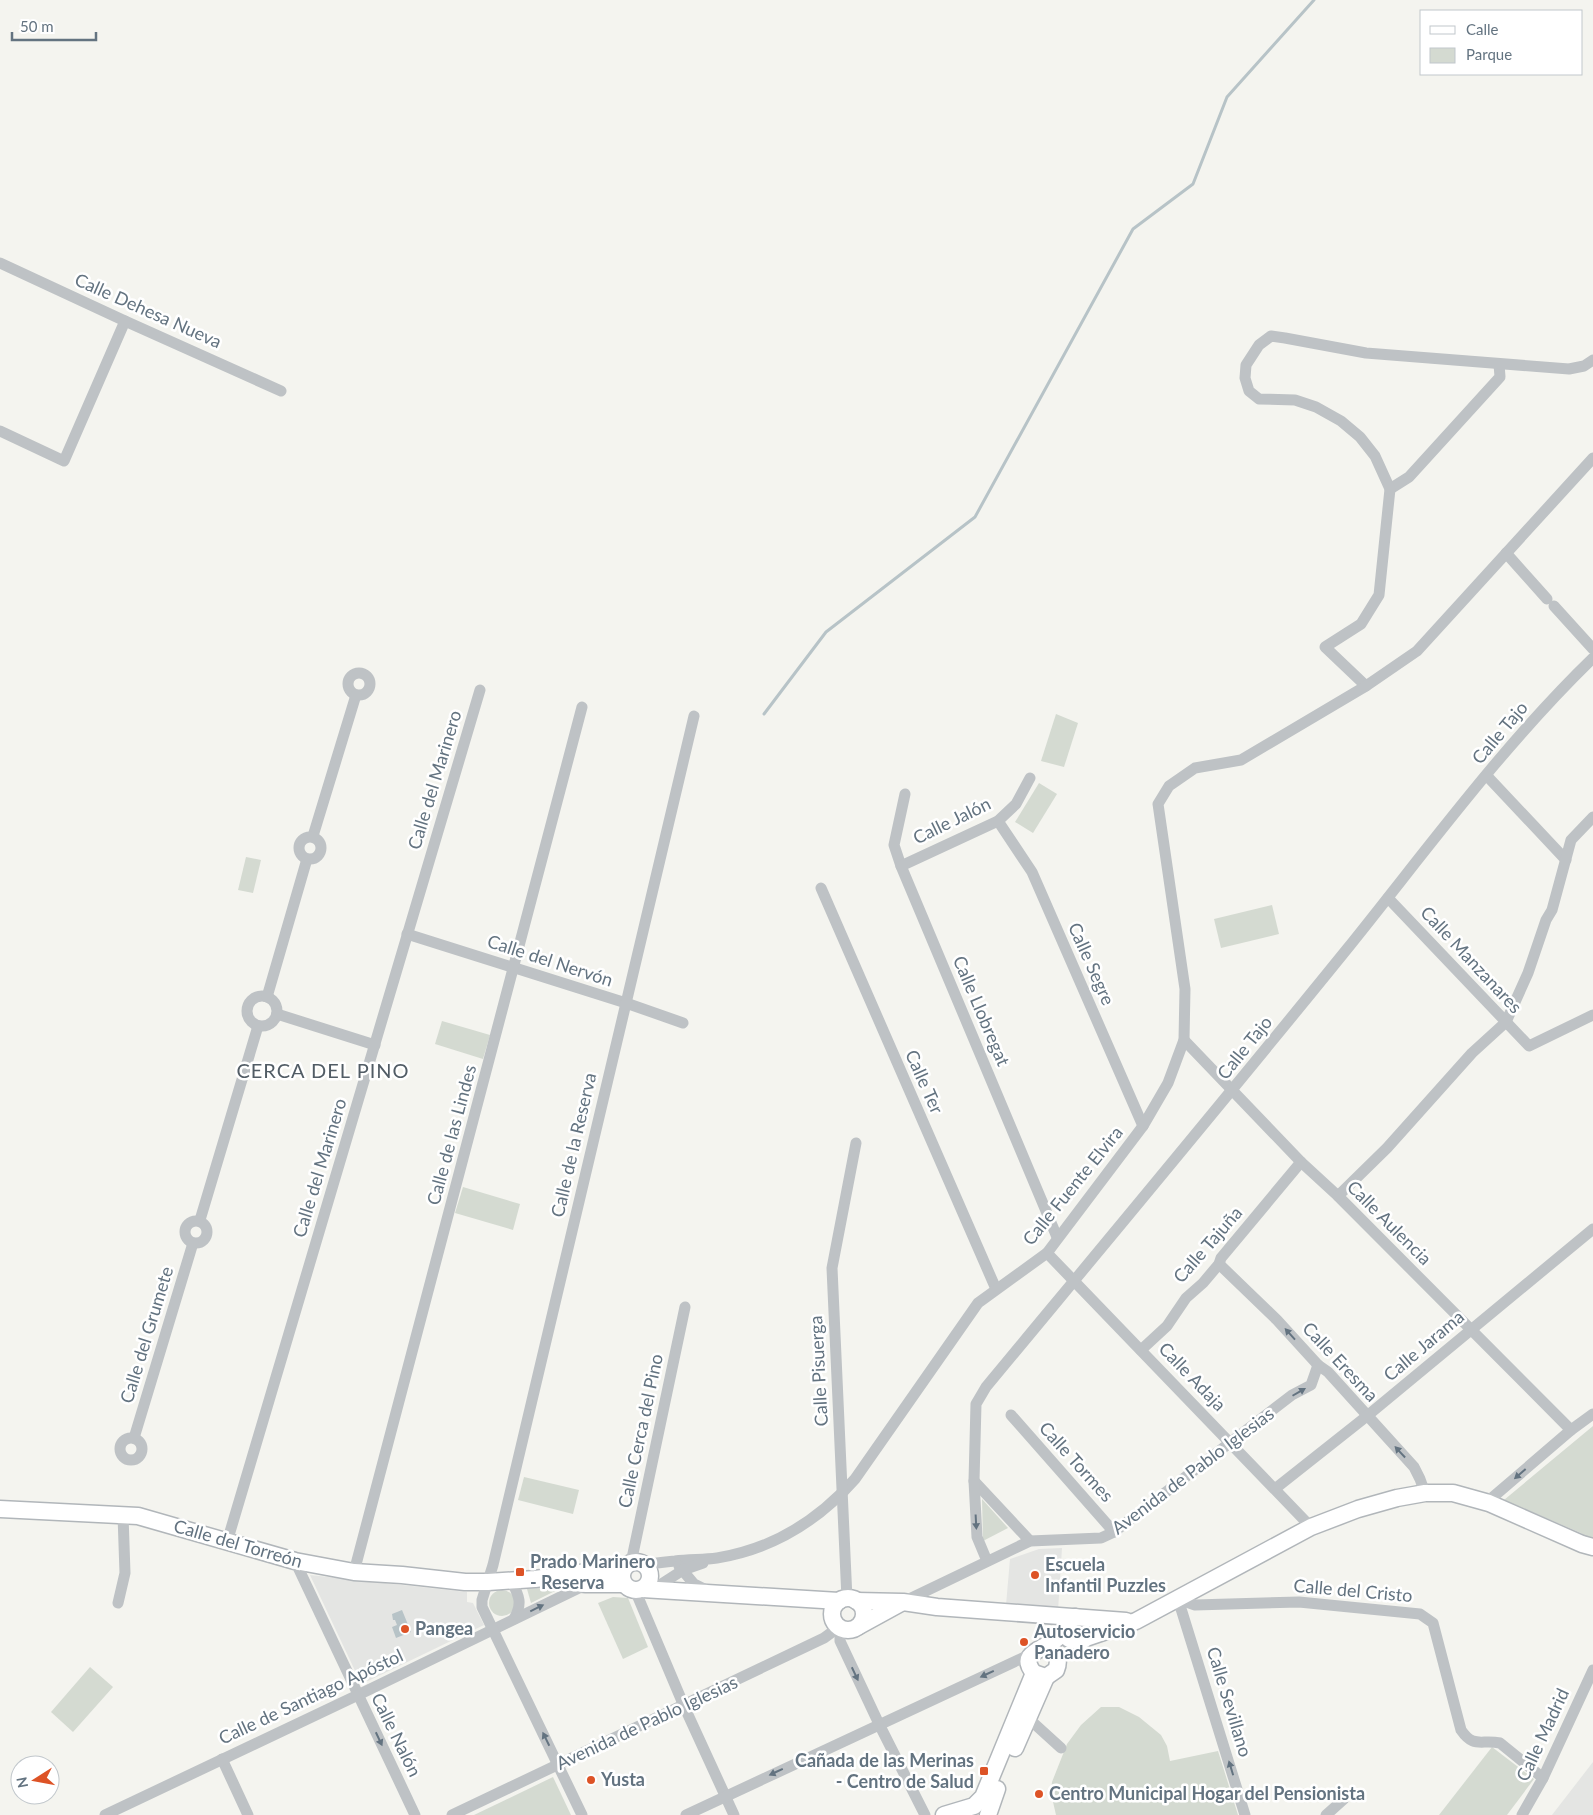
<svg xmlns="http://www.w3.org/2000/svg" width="1593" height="1815" viewBox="0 0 1593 1815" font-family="Lato,sans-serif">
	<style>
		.built { fill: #e4e5e3 }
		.green { fill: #d4dad1 }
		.water { fill: #b7c3c7 }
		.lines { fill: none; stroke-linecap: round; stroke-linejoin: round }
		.stream { stroke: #b7c3c7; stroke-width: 3 }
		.secondary-casing { stroke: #b1b6ba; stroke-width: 19 }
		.street { stroke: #bec2c5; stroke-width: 11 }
		.secondary { stroke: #fff; stroke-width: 16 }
		.oneway { fill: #637380 }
		.poi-dot { fill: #dd5326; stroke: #fff; stroke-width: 2 }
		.labels { text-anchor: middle; stroke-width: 5; stroke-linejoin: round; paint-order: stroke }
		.street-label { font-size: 18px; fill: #637380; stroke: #fff }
		.poi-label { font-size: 18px; font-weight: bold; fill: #637380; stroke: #fff; text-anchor: start }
		.quarter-label { font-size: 20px; letter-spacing: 1px; fill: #515c65; stroke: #fff }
	</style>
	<rect width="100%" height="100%" fill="#f4f4ef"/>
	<g class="built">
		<path d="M1062,1548L1058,1611L1006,1605L1010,1559L1039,1549Z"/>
		<path d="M310,1575L467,1592V1602L473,1603L484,1625L368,1681L358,1677Z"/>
		<path d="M1593,1762V1815H1552Z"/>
	</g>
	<g class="green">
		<path d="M1056,714L1078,723L1064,767L1041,761Z"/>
		<path d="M1039,783L1057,794L1033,833L1015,822Z"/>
		<path d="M246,857L261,860L253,893L238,890Z"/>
		<path d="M1272,905L1279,934L1221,948L1214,919Z"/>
		<path d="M442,1021L490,1035L483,1059L435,1044Z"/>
		<path d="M463,1187L520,1204L513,1230L455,1213Z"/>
		<path d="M1593,1426V1540L1581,1533L1504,1500Z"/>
		<path d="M524,1477L579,1490L573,1514L518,1500Z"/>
		<path d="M982,1499L1008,1528L983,1541Z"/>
		<path d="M556,1587L557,1590L531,1603L527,1589Z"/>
		<circle cx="502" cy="1603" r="13"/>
		<path d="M613,1597L628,1598L648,1647L623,1659L598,1603Z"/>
		<path d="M90,1667L113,1687L73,1732L51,1712Z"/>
		<path d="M1101,1707H1119L1139,1717L1161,1735L1167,1746L1170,1761L1218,1751L1238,1815H1056L1051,1793L1052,1782L1067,1744L1081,1725Z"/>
		<path d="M1492,1747L1534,1779L1507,1815H1439Z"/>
		<path d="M553,1777L571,1815H474Z"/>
	</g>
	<path class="water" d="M402,1610L411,1632L396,1638L392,1627L397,1625L395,1620H393L392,1614Z"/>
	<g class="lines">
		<path class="stream" d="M764,714L826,632L975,517L1133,229L1193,184L1227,97L1314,0"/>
		<defs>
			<g id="secondary">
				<path d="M0,1509L138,1516L295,1561L354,1572L402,1575L465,1582H488L535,1579L624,1567"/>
				<circle cx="636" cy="1576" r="14"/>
				<path d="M564,1582L586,1584H624"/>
				<path d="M642,1589L839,1601"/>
				<circle cx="848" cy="1614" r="16"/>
				<path d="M856,1601L903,1602L937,1607L1126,1621"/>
				<path d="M1075,1617L1067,1623L1065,1632L1069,1639L1080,1642L1086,1638L1136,1621L1311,1527L1358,1509L1397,1498L1425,1493H1453L1489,1503L1582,1544L1593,1547"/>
				<path d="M859,1626L901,1603"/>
				<path d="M1043,1647C1055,1649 1061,1658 1056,1670L1046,1677L1034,1673C1018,1654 1041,1650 1052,1642C1057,1639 1061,1635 1065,1632"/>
				<path d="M1015,1748L1046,1677"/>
				<path d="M944,1815L974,1806L983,1797L1034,1673"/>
				<path d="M988,1815L997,1789"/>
			</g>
		</defs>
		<use href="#secondary" class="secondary-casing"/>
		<g class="street">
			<path d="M0,263L125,321L281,391"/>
			<path d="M0,431L64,461L125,321"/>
			<path d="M1390,489L1409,477L1500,377L1499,364"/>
			<path d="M1506,553L1547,599"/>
			<path d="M1554,606L1593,649"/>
			<circle cx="359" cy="684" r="11"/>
			<path d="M1366,686L1325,647L1361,624L1379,595L1390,489L1375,456L1360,437L1341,421L1316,407L1295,400L1259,399L1249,391L1245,378L1246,365L1259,345L1271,336L1285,338L1366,353L1569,369L1584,366L1593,360"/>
			<path d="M1487,776L1566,860"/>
			<path d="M905,794L894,845L901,866L1057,1237"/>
			<path d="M998,821L1032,872L1143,1126"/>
			<path d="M313,836L356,695"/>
			<circle cx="310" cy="848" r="11"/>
			<path d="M901,866L998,821L1016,804L1030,778"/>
			<path d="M821,888L996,1289"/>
			<path d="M1388,898L1529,1046L1593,1015"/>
			<path d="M407,934L626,1003L683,1023"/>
			<circle cx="262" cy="1011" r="15"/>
			<path d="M267,997L307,859"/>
			<path d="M277,1014L375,1045"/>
			<path d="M1184,1040L1301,1162L1338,1196L1571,1430"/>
			<path d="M1338,1196L1387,1148L1472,1053L1506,1022L1528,973L1546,920L1552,910L1571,840L1593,817"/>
			<path d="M200,1220L258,1026"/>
			<circle cx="196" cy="1232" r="11"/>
			<path d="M1047,1253L1311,1527"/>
			<path d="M1219,1264L1277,1320L1318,1365L1328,1372L1414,1467L1420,1479L1425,1493"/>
			<path d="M1141,1350L1167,1326L1186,1298L1203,1283L1219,1264L1221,1258L1301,1162"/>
			<path d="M1011,1415L1114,1532"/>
			<circle cx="131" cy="1449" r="11"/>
			<path d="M134,1438L193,1243"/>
			<path d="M974,1481L1030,1541"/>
			<path d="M1276,1488L1367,1416L1593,1229"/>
			<path d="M1489,1503L1493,1497L1571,1430L1593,1414"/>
			<path d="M227,1542L480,690"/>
			<path d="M295,1561L415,1815"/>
			<path d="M987,1561L977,1537L974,1481L976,1404L986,1387C1107,1241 1228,1096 1347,949C1426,851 1503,745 1593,658"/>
			<path d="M631,1563L685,1307"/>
			<path d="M644,1565C654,1563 664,1562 675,1561C689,1559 703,1560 717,1558C772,1549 818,1521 855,1479L978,1303L1047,1253L1143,1126L1168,1083L1184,1040L1185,989L1158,804L1169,786L1195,768L1241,760L1366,686L1417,651L1593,458"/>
			<path d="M679,1566L694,1584L708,1591"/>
			<path d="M354,1572L582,707"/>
			<path d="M511,1580C519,1596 523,1603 514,1619"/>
			<path d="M635,1590L684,1706L734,1815"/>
			<path d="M652,1590L683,1570L703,1563"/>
			<path d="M847,1599L832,1268L856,1143"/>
			<path d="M1178,1599L1195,1605L1299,1602L1420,1614L1433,1623L1461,1730C1474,1749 1481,1739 1500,1743L1543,1778"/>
			<path d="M1178,1599L1245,1815"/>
			<path d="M903,1602L1030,1541L1101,1538L1114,1532L1292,1395L1311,1385L1318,1365"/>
			<path d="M118,1603L125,1573L123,1515"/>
			<path d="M840,1628V1641L879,1724L925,1815"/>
			<path d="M1028,1718L1061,1748"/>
			<path d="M222,1759L248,1815"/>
			<path d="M105,1815L358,1695L585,1585"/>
			<path d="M452,1815L824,1638L839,1627"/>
			<path d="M582,1815L482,1607V1600L493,1565L694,716"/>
			<path d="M686,1815L1031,1654"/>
			<path d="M1326,1815L1344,1799"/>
			<path d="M1522,1815L1543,1778L1593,1670"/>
		</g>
		<use href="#secondary" class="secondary"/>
	</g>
	<defs><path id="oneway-solid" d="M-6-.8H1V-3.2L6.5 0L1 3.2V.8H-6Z" transform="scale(1.25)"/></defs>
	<g class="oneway">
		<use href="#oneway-solid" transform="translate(1290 1334) rotate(-132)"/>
		<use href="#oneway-solid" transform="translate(1299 1392) rotate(-30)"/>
		<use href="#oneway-solid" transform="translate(1400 1452) rotate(-133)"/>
		<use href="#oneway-solid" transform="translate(1520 1474) rotate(139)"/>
		<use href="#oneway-solid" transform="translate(976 1522) rotate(87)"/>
		<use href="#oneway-solid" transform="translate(537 1608) rotate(-26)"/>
		<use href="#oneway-solid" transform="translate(855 1674) rotate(65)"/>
		<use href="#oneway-solid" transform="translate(987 1674) rotate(155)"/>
		<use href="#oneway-solid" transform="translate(379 1739) rotate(65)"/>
		<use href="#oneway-solid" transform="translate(546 1739) rotate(-116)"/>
		<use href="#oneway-solid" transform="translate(1231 1768) rotate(-107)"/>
		<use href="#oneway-solid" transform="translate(776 1772) rotate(155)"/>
	</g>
	<g class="poi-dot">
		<rect x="515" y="1567" width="10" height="10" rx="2.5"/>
		<circle cx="1035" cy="1575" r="5"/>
		<circle cx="405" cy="1629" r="5"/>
		<circle cx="1024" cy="1642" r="5"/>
		<rect x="979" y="1766" width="10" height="10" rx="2.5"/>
		<circle cx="591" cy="1780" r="5"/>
		<circle cx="1039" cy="1794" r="5"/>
	</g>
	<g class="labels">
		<g class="street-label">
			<text transform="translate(148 311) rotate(24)" y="6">Calle Dehesa Nueva</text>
			<text transform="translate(1500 733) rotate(-50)" y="6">Calle Tajo</text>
			<text transform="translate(435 780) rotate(-73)" y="6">Calle del Marinero</text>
			<text transform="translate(952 821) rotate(-26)" y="6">Calle Jalón</text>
			<text transform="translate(1471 960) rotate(47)" y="6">Calle Manzanares</text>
			<text transform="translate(550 961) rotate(18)" y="6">Calle del Nervón</text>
			<text transform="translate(1091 964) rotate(66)" y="6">Calle Segre</text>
			<text transform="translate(981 1011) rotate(67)" y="6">Calle Llobregat</text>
			<text transform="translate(1245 1048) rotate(-51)" y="6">Calle Tajo</text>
			<text transform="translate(924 1082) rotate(66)" y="6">Calle Ter</text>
			<text transform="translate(452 1135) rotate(-75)" y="6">Calle de las Lindes</text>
			<text transform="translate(574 1145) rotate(-77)" y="6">Calle de la Reserva</text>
			<text transform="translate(320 1168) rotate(-73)" y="6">Calle del Marinero</text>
			<text transform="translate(1073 1186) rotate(-51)" y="6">Calle Fuente Elvira</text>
			<text transform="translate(1389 1223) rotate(45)" y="6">Calle Aulencia</text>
			<text transform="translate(1208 1245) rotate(-49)" y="6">Calle Tajuña</text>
			<text transform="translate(147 1335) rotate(-73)" y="6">Calle del Grumete</text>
			<text transform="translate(1424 1346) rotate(-40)" y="6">Calle Jarama</text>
			<text transform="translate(1340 1362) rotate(47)" y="6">Calle Eresma</text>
			<text transform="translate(819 1371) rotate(-93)" y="6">Calle Pisuerga</text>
			<text transform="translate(1192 1377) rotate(46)" y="6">Calle Adaja</text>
			<text transform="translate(641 1431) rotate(-78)" y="6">Calle Cerca del Pino</text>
			<text transform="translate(1076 1462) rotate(48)" y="6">Calle Tormes</text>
			<text transform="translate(1193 1471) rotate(-37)" y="6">Avenida de Pablo Iglesias</text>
			<text transform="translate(238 1544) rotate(16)" y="6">Calle del Torreón</text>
			<text transform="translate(1353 1591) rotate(5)" y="6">Calle del Cristo</text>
			<text transform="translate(311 1697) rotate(-25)" y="6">Calle de Santiago Apóstol</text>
			<text transform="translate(1229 1702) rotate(73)" y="6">Calle Sevillano</text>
			<text transform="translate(647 1723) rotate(-25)" y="6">Avenida de Pablo Iglesias</text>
			<text transform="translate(396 1735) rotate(64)" y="6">Calle Nalón</text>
			<text transform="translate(1543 1735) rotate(-65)" y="6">Calle Madrid</text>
		</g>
		<g class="poi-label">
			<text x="530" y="1568">Prado Marinero<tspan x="530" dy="21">- Reserva</tspan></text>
			<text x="1045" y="1571">Escuela<tspan x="1045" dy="21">Infantil Puzzles</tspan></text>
			<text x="415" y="1635">Pangea</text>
			<text x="1034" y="1638">Autoservicio<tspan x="1034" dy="21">Panadero</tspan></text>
			<text x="974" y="1767" text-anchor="end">Cañada de las Merinas<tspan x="974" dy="21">- Centro de Salud</tspan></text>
			<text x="601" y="1786">Yusta</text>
			<text x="1049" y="1800">Centro Municipal Hogar del Pensionista</text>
		</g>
		<g class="quarter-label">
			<text x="323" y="1078">CERCA DEL PINO</text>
		</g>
	</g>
	<rect x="1420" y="10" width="162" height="65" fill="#ffffff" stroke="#c1c7cc"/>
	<rect x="1430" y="26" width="25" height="8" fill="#ffffff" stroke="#c1c7cc"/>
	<text x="1466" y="35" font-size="15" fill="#637380">Calle</text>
	<rect x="1430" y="48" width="25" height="15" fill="#d4dad1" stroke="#c1c7cc"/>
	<text x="1466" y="60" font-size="15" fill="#637380">Parque</text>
	<g transform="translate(35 1780) rotate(259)"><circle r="24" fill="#ffffff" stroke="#c1c7cc"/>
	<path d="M0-4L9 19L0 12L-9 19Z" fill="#dd5326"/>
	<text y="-8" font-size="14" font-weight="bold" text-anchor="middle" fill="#637380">N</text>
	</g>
	<path d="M12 32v8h84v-8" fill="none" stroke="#637380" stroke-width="2.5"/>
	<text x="20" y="32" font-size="15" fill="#637380" stroke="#ffffff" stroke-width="4" paint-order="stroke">50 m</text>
</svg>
